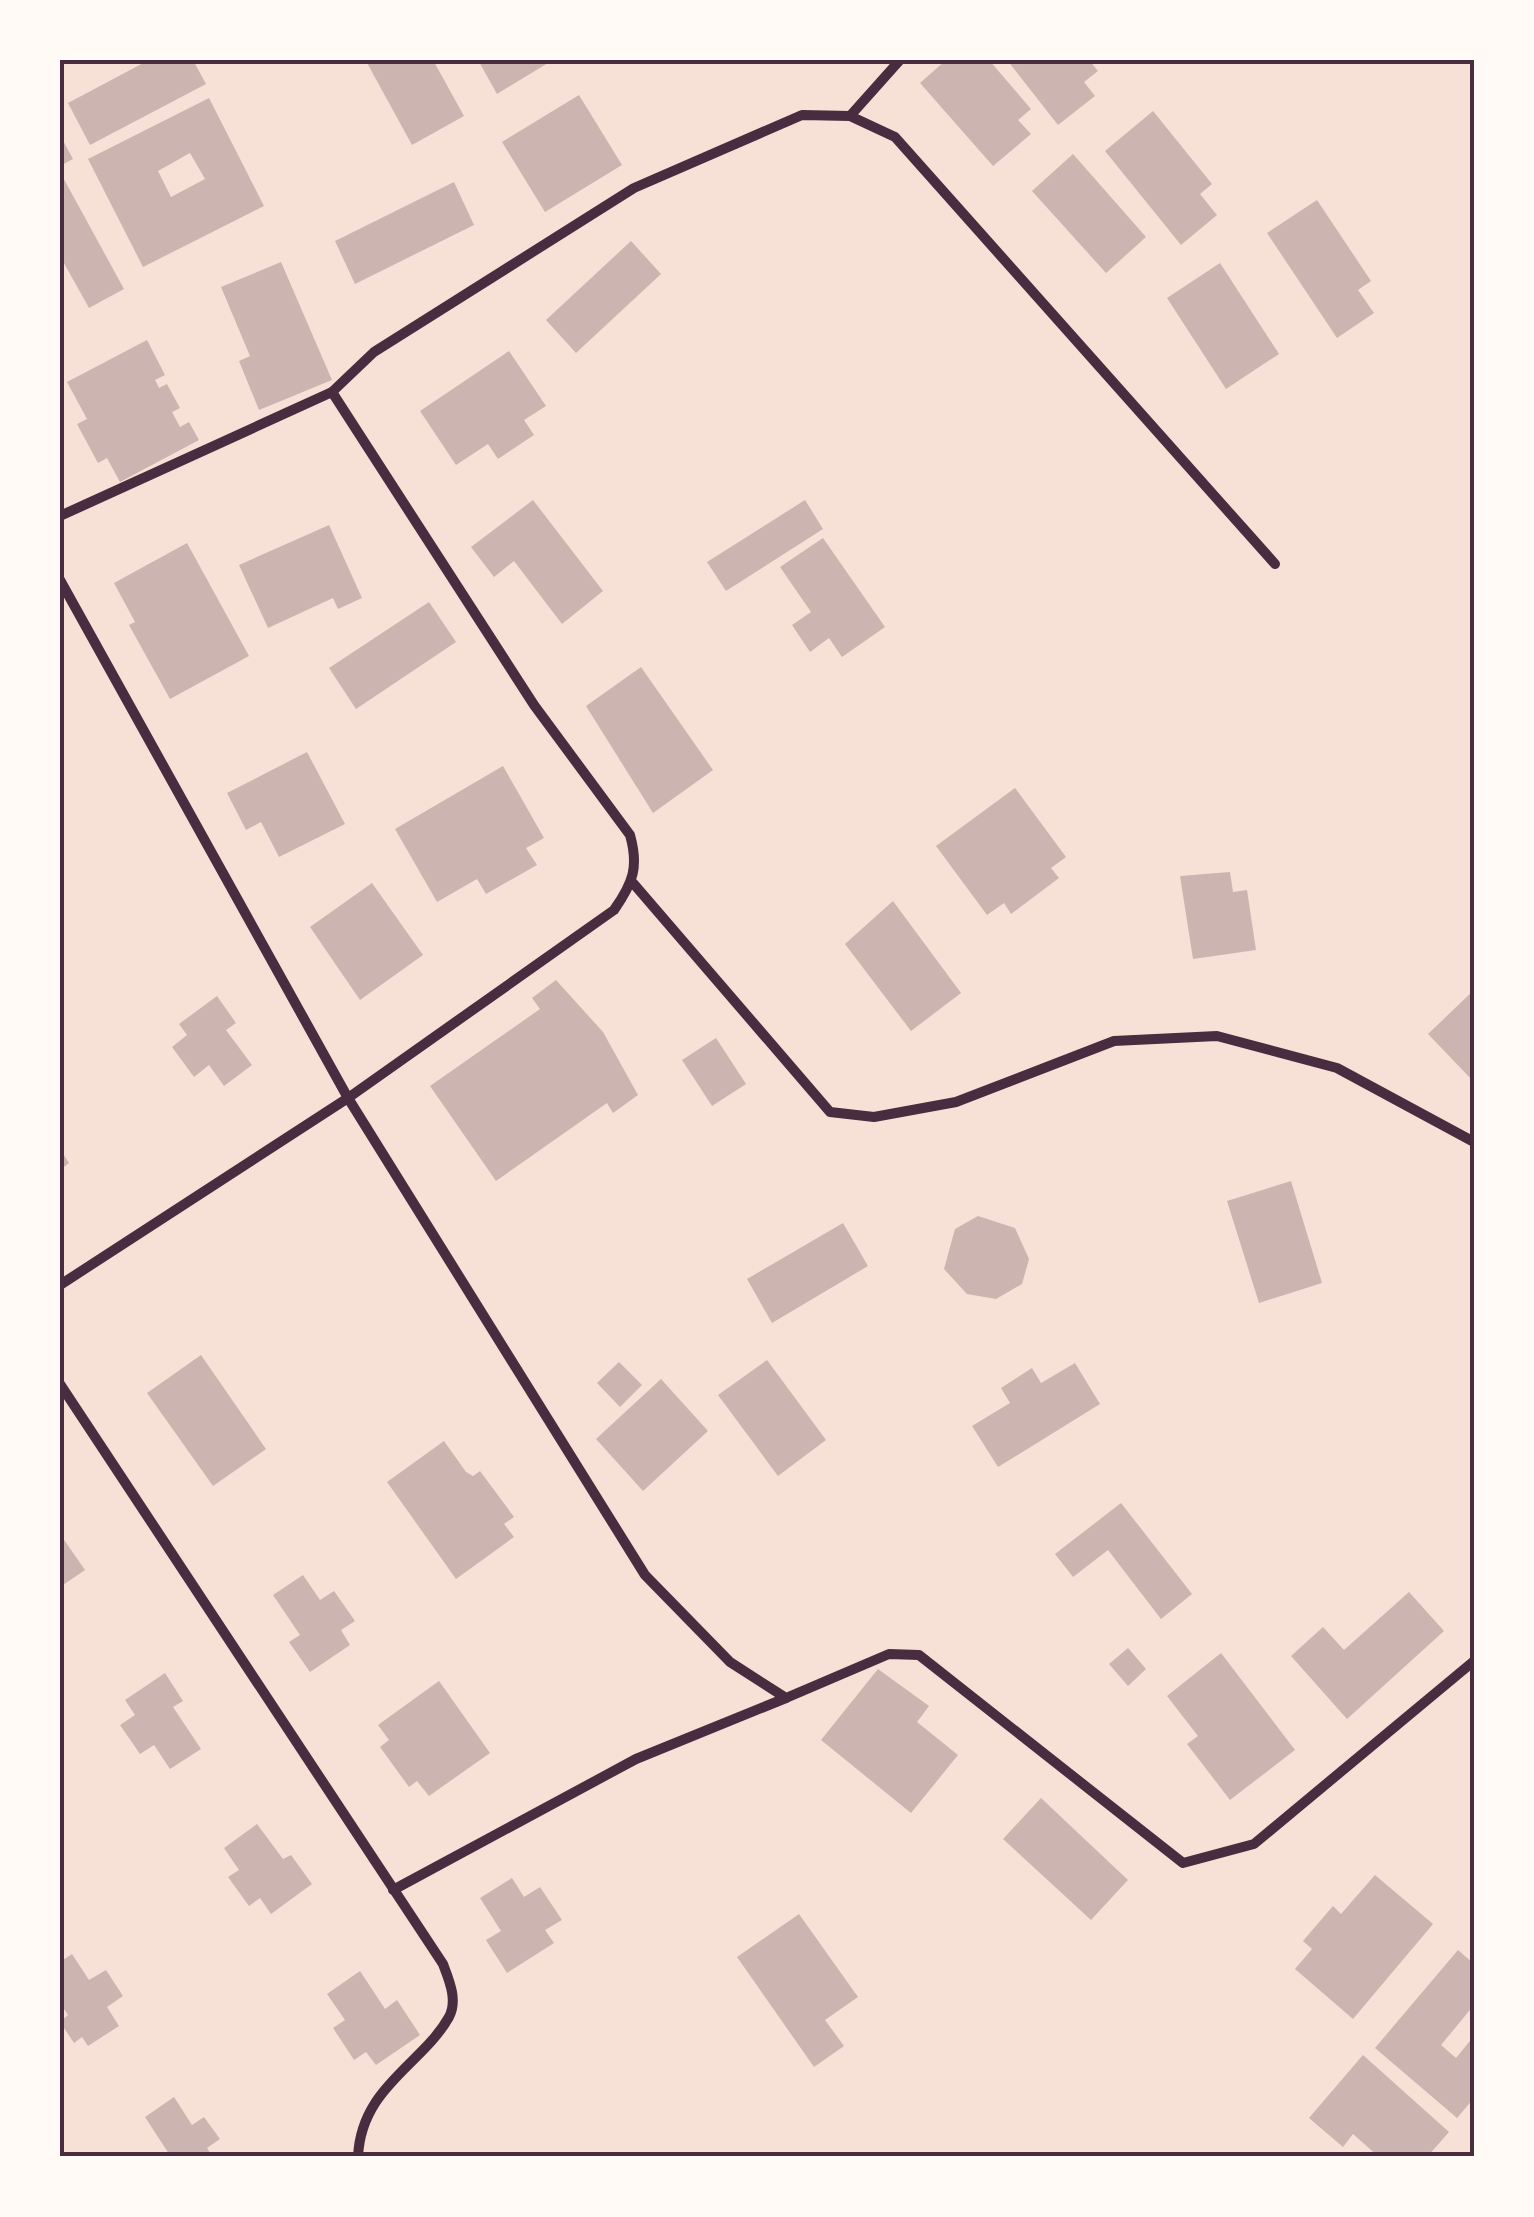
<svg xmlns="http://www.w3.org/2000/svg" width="1534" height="2217" viewBox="0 0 1534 2217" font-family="Cabin,sans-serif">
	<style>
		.building { fill: #ccb4b1; fill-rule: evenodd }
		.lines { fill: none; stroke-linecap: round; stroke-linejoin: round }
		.minor { stroke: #4a2c40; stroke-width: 10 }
		.neatline { fill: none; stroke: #4a2c40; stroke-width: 4 }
	</style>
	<rect width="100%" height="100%" fill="#f7e1d7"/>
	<g class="building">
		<path d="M149,60H193L206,84L90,145L68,103Z"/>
		<path d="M433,60L464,116L412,145L366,61Z"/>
		<path d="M478,60H553L497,94Z"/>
		<path d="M946,60H989L1031,109L1018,120L1031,134L993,166L920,83Z"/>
		<path d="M1007,60H1089L1098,71L1084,82L1095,96L1058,125Z"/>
		<path d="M579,95L622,165L545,212L502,142Z"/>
		<path d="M209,98L264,206L143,267L88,159ZM190,153L205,179L171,197L158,171Z"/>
		<path d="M1153,111L1212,184L1200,194L1217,215L1181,245L1105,151Z"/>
		<path d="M60,135L73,159L60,166Z"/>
		<path d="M1073,154L1146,237L1106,273L1032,191Z"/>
		<path d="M60,172L124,289L89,308L60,256Z"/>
		<path d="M454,182L474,225L355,284L335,241Z"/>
		<path d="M1317,200L1371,281L1358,290L1374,313L1337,338L1267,233Z"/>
		<path d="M631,241L661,274L576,353L546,320Z"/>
		<path d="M281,262L332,380L259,410L239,361L250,356L221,287Z"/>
		<path d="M1220,263L1279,354L1226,389L1167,298Z"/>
		<path d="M147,340L165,375L155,380L159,388L167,384L180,408L172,412L180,427L189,422L199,440L120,482L107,458L98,463L77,424L87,419L67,382Z"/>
		<path d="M509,351L546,406L524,420L534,435L498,459L488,444L456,465L420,411Z"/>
		<path d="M533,500L603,591L562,624L514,561L494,577L471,547Z"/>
		<path d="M805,500L823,529L726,591L707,562Z"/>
		<path d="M329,525L362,598L338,609L333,598L268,628L239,565Z"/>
		<path d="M823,538L885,627L842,657L829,638L810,652L792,625L811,612L780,567Z"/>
		<path d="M187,543L249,656L170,699L129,625L135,622L114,583Z"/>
		<path d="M429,602L456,642L356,709L329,668Z"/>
		<path d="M641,667L713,770L653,813L586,706Z"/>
		<path d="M307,752L345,824L279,857L261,822L246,830L227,793Z"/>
		<path d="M503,766L544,838L526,848L537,865L486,894L477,879L437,902L395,829Z"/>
		<path d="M1015,788L1066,857L1051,868L1059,878L1011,914L1004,903L987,915L936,846Z"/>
		<path d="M1230,872L1233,892L1247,890L1256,950L1193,959L1180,876Z"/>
		<path d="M372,883L423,955L360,1000L310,927Z"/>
		<path d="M893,901L961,993L911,1031L845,944Z"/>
		<path d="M556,980L603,1032L638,1095L613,1113L607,1103L496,1181L430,1086L540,1009L532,998Z"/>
		<path d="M1474,990V1082L1428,1034Z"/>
		<path d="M217,996L236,1023L226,1030L252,1065L224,1086L209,1065L194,1077L172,1047L187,1035L179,1024Z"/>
		<path d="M716,1038L746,1084L712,1106L682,1060Z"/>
		<path d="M60,1149L69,1163L60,1170Z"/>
		<path d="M1291,1181L1322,1283L1259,1303L1227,1201Z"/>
		<path d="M978,1216L1015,1228L1029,1259L1022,1284L996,1299L967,1294L944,1269L955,1229Z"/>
		<path d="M843,1223L868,1266L772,1323L747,1279Z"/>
		<path d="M201,1355L266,1449L213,1486L147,1393Z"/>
		<path d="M767,1360L826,1440L778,1476L718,1395Z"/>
		<path d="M619,1362L642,1385L620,1407L597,1383Z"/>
		<path d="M1075,1363L1100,1404L998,1467L972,1426L1010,1403L1001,1388L1032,1368L1041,1383Z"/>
		<path d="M661,1379L708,1431L643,1491L596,1439Z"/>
		<path d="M444,1441L466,1472L473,1476L480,1471L514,1517L504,1524L514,1537L456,1579L387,1482Z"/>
		<path d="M1121,1503L1192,1594L1161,1619L1108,1550L1073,1577L1055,1554Z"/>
		<path d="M60,1534L85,1570L60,1587Z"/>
		<path d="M303,1575L320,1600L334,1591L355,1621L341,1630L350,1645L310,1672L289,1642L300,1635L273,1595Z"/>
		<path d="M1409,1592L1444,1631L1347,1719L1291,1656L1323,1627L1344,1650Z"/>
		<path d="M1128,1648L1146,1669L1128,1686L1109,1664Z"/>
		<path d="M1221,1653L1295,1750L1230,1800L1187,1744L1198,1736L1167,1696Z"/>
		<path d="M878,1669L929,1706L917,1722L958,1755L911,1813L821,1740Z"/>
		<path d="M165,1673L183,1701L173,1707L201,1749L170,1769L154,1745L140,1754L120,1725L135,1715L125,1700Z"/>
		<path d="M439,1681L490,1753L429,1796L417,1781L409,1787L380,1747L389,1740L378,1725Z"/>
		<path d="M1041,1798L1128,1880L1091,1920L1003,1839Z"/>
		<path d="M257,1824L283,1859L291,1855L312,1884L271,1914L260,1898L249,1906L228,1877L239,1870L224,1848Z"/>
		<path d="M1375,1875L1433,1924L1353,2019L1295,1969L1312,1949L1303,1941L1333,1906L1341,1914Z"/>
		<path d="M512,1878L524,1897L540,1887L562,1920L545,1930L554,1943L507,1973L486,1940L501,1931L480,1898Z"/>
		<path d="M799,1914L858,1997L825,2020L844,2046L814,2067L737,1957Z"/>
		<path d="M1458,1950L1474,1964V2005L1441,2045L1456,2058L1474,2036V2098L1457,2118L1375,2048Z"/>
		<path d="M72,1954L89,1980L106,1970L123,1996L107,2007L119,2026L88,2046L82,2037L74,2043L60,2022L68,2015L60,2003V1962Z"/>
		<path d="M360,1971L385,2009L397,2000L420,2035L376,2065L366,2052L354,2060L333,2028L345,2020L327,1994Z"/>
		<path d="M1363,2055L1449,2132L1427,2157H1379L1353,2134L1343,2147L1309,2118Z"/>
		<path d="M174,2097L192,2125L204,2117L220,2139L207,2148L213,2157H171L145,2117Z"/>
	</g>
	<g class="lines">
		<g class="minor">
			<path d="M850,116L900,60"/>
			<path d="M60,516L332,392L374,352L634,188L802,115L850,116L895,137L1275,564"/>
			<path d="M60,580L348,1098L645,1575L730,1662L786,1698L889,1654L919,1655L1183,1863L1254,1844L1474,1661"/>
			<path d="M633,883L830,1112L874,1117L956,1102L1114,1041L1217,1036L1337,1068L1474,1142"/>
			<path d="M60,1285L348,1098L614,910C633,883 639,867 630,835L534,705L332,392"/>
			<path d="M60,1384L443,1964C449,1980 458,2000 449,2017C422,2065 361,2087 358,2157"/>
			<path d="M393,1890L636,1759L786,1698"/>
			<path d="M60,2155L62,2157"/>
		</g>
	</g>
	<rect width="1534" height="2217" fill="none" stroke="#fffaf5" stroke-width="125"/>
	<rect x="62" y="62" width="1410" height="2092" class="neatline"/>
</svg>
